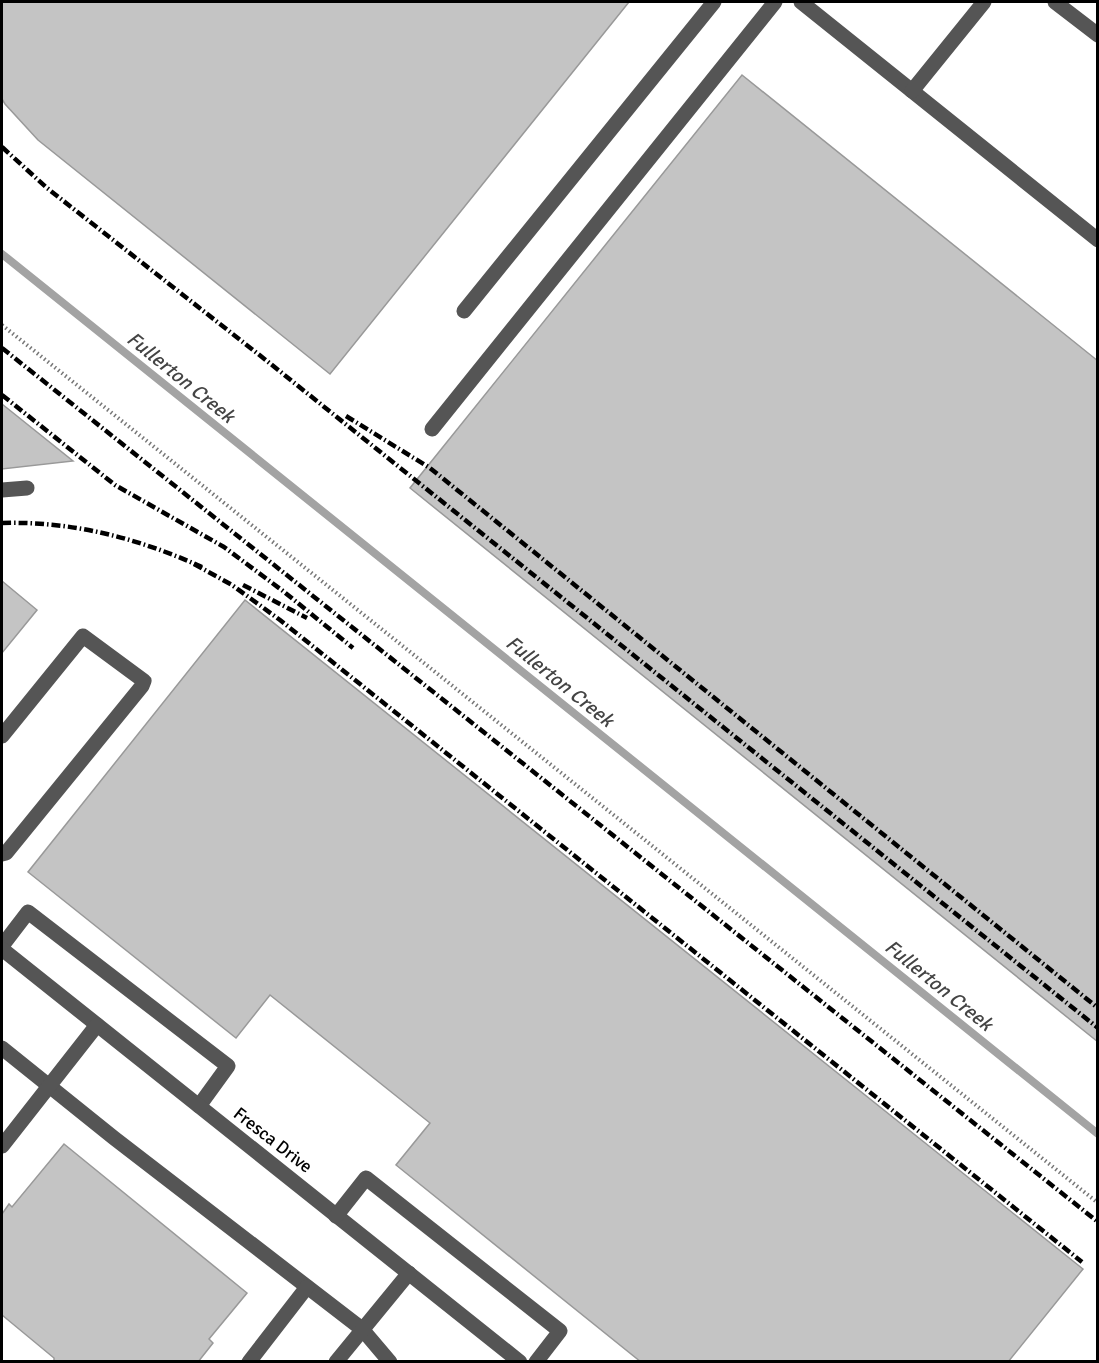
<svg xmlns="http://www.w3.org/2000/svg" width="1099" height="1363" viewBox="0 0 1099 1363" font-family="Signika,sans-serif">
	<style>
		.lines { fill: none; stroke-linecap: round; stroke-linejoin: round }
		.stream { stroke: #a3a3a3; stroke-width: 8 }
		.building { fill: #c4c4c4; stroke: #999; stroke-width: 1.5 }
		.path { stroke: #777; stroke-width: 4; stroke-dasharray: 1.5 3; stroke-linecap: butt }
		.minor { stroke: #555; stroke-width: 15 }
		.rail { stroke: #000; stroke-width: 4.5; stroke-dasharray: 9 3 1.5 3; stroke-linecap: butt }
		.labels { text-anchor: middle; stroke-width: 4.5; stroke-linejoin: round; paint-order: stroke }
		.street-label { font-size: 18px; fill: #000; stroke: #fff }
		.water-label { font-size: 20px; font-style: italic; fill: #444; stroke: #fff }
	</style>
	<rect width="100%" height="100%" fill="#fff"/>
	<g class="lines">
		<path class="stream" d="M2,254L1098,1134"/>
	</g>
	<g class="building">
		<path d="M2,2H629L330,374L38,140L5,104L2,99Z"/>
		<path d="M742,75L1098,361V1042L410,488Z"/>
		<path d="M2,404L73,461L2,469Z"/>
		<path d="M2,581L37,610L2,653Z"/>
		<path d="M245,600L1083,1269L1008,1362H641L396,1165L430,1123L270,995L236,1038L28,872Z"/>
		<path d="M64,1144L247,1293L209,1339L213,1343L198,1362H54V1358L2,1315V1214L9,1204L12,1207Z"/>
	</g>
	<g class="lines">
		<path class="path" d="M2,325L1098,1203"/>
		<g class="minor">
			<path d="M801,2L1098,240"/>
			<path d="M1055,2L1098,35"/>
			<path d="M912,91L984,2"/>
			<path d="M464,311L714,2"/>
			<path d="M432,429L775,2"/>
			<path d="M2,490L27,488"/>
			<path d="M2,736L83,636L144,681L142,686L6,853L2,854"/>
			<path d="M2,946L28,912L228,1066L199,1106"/>
			<path d="M2,949L520,1362"/>
			<path d="M2,1048L114,1138L362,1329L390,1362"/>
			<path d="M2,1146L97,1025"/>
			<path d="M336,1216L366,1178L560,1331L536,1362"/>
			<path d="M249,1362L307,1287"/>
			<path d="M336,1362L409,1273"/>
		</g>
		<g class="rail">
			<path d="M2,147L47,188L267,361L1098,1028"/>
			<path d="M2,348L1098,1222"/>
			<path d="M2,395L115,485L224,547L283,591L353,648"/>
			<path d="M346,416L430,468L1098,1008"/>
			<path d="M2,523C73,521 137,538 202,567"/>
			<path d="M194,564L232,585L280,620L1082,1262"/>
			<path d="M243,585L307,618"/>
		</g>
	</g>
	<g class="labels">
		<g class="street-label">
			<text transform="translate(273 1140) rotate(38)" y="6">Fresca Drive</text>
		</g>
		<g class="water-label">
			<text transform="translate(181 377) rotate(39)" y="7">Fullerton Creek</text>
			<text transform="translate(560 681) rotate(39)" y="7">Fullerton Creek</text>
			<text transform="translate(939 985) rotate(39)" y="7">Fullerton Creek</text>
		</g>
	</g>
	<rect width="1099" height="1363" fill="none" stroke="#000000" stroke-width="6"/>
</svg>
